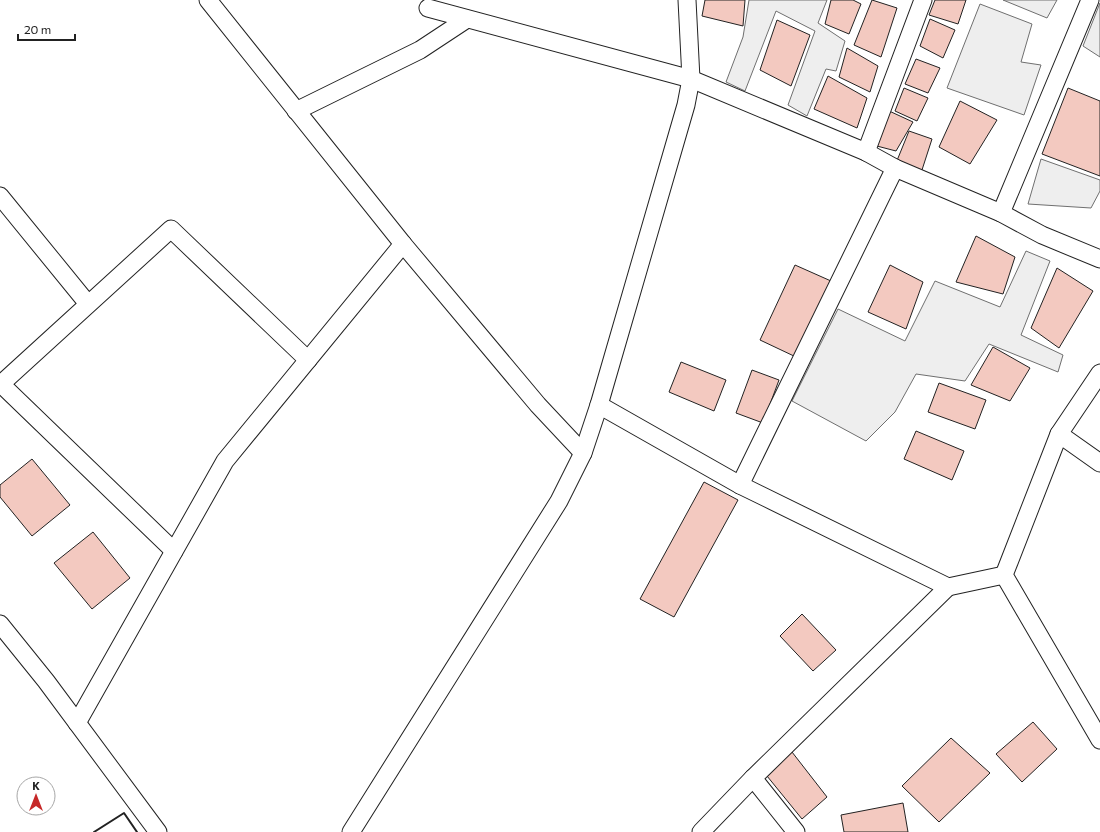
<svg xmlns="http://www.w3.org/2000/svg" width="1100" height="832" viewBox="0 0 1100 832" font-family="Commissioner,sans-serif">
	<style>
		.green { fill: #eee; stroke: #6f6f6f }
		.building { fill: #f3c9c0; stroke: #222 }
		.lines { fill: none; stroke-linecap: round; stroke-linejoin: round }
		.minor-casing { stroke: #222; stroke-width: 19 }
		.minor { stroke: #fff; stroke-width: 17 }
		.wall { stroke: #222; stroke-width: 2 }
	</style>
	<rect width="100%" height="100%" fill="#fff"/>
	<g class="green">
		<path d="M749,0H827L818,23L845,41L836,71L826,69L807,116L788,105L815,31L776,11L745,91L726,82L743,37Z"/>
		<path d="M1003,0H1057L1047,18Z"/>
		<path d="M1100,3V57L1083,46Z"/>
		<path d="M980,4L1032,24L1021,62L1041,65L1024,115L947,88Z"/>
		<path d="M1041,159L1100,180V191L1091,208L1028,204Z"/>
		<path d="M1026,251L1050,261L1021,335L1063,355L1058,372L989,344L965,381L916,374L895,412L866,441L792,401L838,309L905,341L935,281L1000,307Z"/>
	</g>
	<g class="building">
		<path d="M705,0H745L743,26L702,16Z"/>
		<path d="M831,0H853L861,4L849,34L825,24Z"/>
		<path d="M872,0L897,8L881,57L854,45Z"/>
		<path d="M935,0H966L958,24L929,15Z"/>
		<path d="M930,19L955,30L943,58L920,46Z"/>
		<path d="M777,20L810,35L791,86L760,70Z"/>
		<path d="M847,48L878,66L870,92L839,77Z"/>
		<path d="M916,59L940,68L928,93L905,84Z"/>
		<path d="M828,76L867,98L857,128L814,109Z"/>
		<path d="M904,88L928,98L917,121L895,111Z"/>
		<path d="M1068,88L1100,101V176L1042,154Z"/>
		<path d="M960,101L997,120L970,164L939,147Z"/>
		<path d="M887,110L913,122L896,151L873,145Z"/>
		<path d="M909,131L932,139L921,173L896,163Z"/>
		<path d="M976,236L1015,257L1003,294L956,282Z"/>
		<path d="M795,265L831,281L796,357L760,340Z"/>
		<path d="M890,265L923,282L906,329L868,312Z"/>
		<path d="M1057,268L1093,291L1059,348L1031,328Z"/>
		<path d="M993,347L1030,368L1010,401L971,385Z"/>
		<path d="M681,362L726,380L714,411L669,392Z"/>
		<path d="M752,370L779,380L763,423L736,413Z"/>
		<path d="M939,383L986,400L975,429L928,412Z"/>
		<path d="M916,431L964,451L952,480L904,459Z"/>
		<path d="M32,459L70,505L32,536L0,497V485Z"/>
		<path d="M704,482L738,500L674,617L640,599Z"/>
		<path d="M93,532L130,578L92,609L54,563Z"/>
		<path d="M802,614L836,650L813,671L780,636Z"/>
		<path d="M1033,722L1057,749L1022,782L996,754Z"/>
		<path d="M951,738L990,773L939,822L902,786Z"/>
		<path d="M792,752L827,797L802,819L767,776Z"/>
		<path d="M903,803L908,832H844L841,815Z"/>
	</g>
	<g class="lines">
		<defs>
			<g id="minor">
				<path d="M208,0L403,244"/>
				<path d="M428,8L691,79L866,152L895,168L1001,213L1042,235L1100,259"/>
				<path d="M296,111L420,50L467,19"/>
				<path d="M866,152L923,0"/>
				<path d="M0,196L88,304"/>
				<path d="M1001,213L1090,0"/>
				<path d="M1100,373L1059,434L1004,575L1100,740"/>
				<path d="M599,405L740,485L948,587L753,778L701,832"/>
				<path d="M1059,434L1100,463"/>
				<path d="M740,485L895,168"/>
				<path d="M174,551L1,384L171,229L308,360"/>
				<path d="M948,587L1004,575"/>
				<path d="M0,624L46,681L158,832"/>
				<path d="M77,723L225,461L403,244L538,405L583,453"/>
				<path d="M753,778L796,832"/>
				<path d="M351,832L559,501L583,453L599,405L686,105L691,79L687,0"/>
			</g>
		</defs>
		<use href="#minor" class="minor-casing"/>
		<use href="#minor" class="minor"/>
		<path class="wall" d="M94,832L124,813L137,832"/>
	</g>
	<g transform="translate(36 796)"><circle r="19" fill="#ffffff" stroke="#a7a7a7"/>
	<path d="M0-3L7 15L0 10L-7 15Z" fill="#c62828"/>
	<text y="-6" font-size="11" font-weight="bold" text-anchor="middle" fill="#222222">K</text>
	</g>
	<path d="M18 34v6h57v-6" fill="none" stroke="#222222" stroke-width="2"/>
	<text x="24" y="34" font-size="12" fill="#222222" stroke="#ffffff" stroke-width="3" paint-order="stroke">20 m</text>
</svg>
